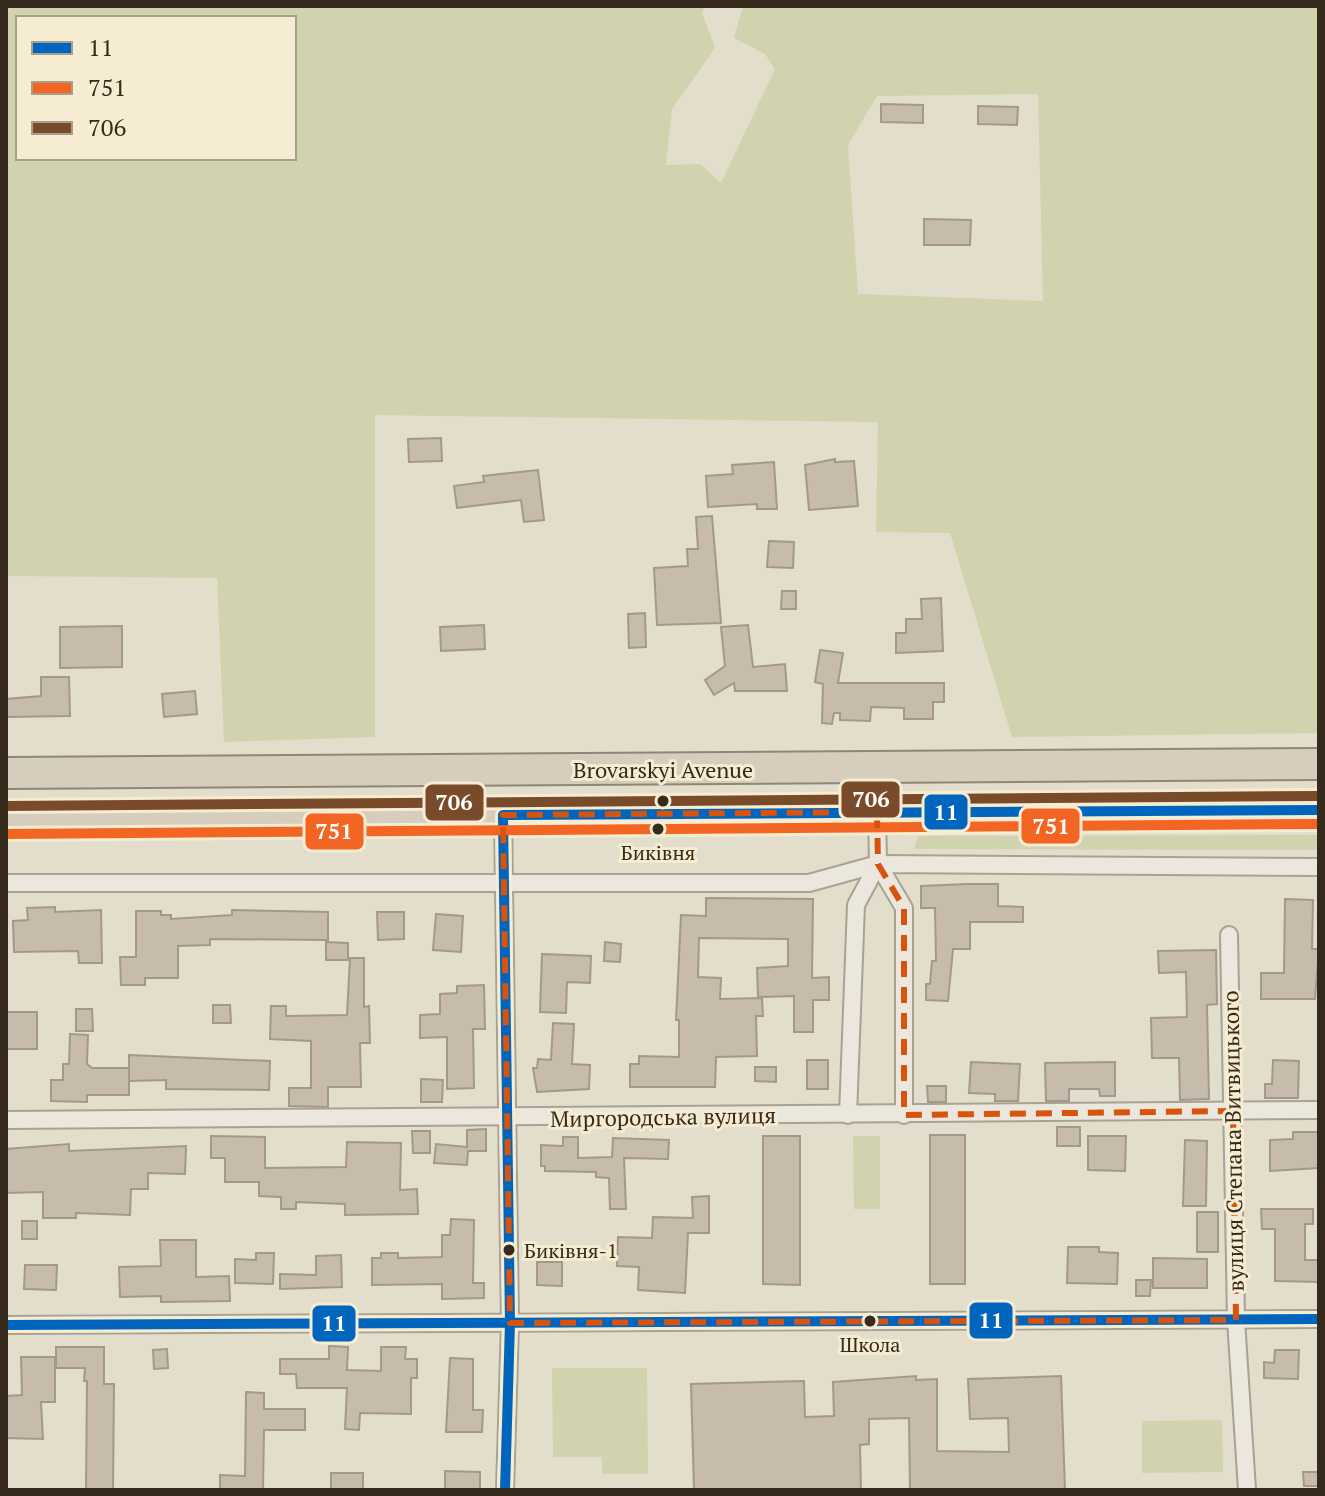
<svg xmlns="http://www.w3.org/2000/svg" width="1325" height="1496" viewBox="0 0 1325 1496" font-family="'PT Serif',serif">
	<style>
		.green { fill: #d1d3ae; fill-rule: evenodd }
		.building { fill: #c7bbac; stroke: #a3998b; stroke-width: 2 }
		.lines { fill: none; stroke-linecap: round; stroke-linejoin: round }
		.street-casing { stroke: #a8a295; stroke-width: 20 }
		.highway-casing { stroke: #8d877b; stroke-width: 34 }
		.street { stroke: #ebe7dd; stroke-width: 16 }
		.highway { stroke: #d6cdbc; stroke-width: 30 }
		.bus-1-casing { stroke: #f5ecd1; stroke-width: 16 }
		.bus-2-casing { stroke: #f5ecd1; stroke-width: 16 }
		.bus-3-casing { stroke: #f5ecd1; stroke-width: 16 }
		.bus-1 { stroke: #0065bd; stroke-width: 10 }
		.bus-2 { stroke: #f26522; stroke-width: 10 }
		.bus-3 { stroke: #7a4b2a; stroke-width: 10 }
		.marked { fill: none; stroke: #d6540e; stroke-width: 6; stroke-dasharray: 16 10; stroke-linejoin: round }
		.bus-dot { fill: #362a1d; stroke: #f5ecd1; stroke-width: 3 }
		.labels { text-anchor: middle; stroke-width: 6; stroke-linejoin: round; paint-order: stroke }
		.bus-label { font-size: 20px; fill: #362a1d; stroke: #f5ecd1 }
		.street-label { font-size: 22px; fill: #362a1d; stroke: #f5ecd1 }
		.line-badge { stroke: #f5ecd1; stroke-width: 3 }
		.badge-label { font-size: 22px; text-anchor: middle; font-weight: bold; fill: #fff }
	</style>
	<rect width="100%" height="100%" fill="#e3ddcb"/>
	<g class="green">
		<path d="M6,6H705L702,13L715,48L672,109L666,165L700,164L721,183L775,69L765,54L734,38L743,6H1319V733L1012,737L950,533L876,532L878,422L375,415V737L224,742L217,578L6,576ZM294,18V158H18V18ZM1038,94L1043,301L858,294L848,145L877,96Z"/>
		<path d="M1319,835V850L914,849L918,836Z"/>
		<path d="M853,1136H880V1209H854Z"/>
		<path d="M552,1368H647L648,1474H602V1457H553Z"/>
		<path d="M1222,1420L1223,1472L1142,1473V1421Z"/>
	</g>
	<g class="building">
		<path d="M881,104L923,105V123L881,122Z"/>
		<path d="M978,106L1018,107L1017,125L978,124Z"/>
		<path d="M924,219L971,220L970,245H924Z"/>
		<path d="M441,438L442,461L409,462L408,439Z"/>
		<path d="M835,459V462L854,461L858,506L809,510L805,465Z"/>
		<path d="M774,462L777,509H757V504L708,507L706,476L733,474L732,465Z"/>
		<path d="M538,470L544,520L524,522L521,500L457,508L454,486L484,482L483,476Z"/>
		<path d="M712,516L721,623L657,625L654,568L688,566L687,549H698L696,517Z"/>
		<path d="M769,541L794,542L793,568L767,567Z"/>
		<path d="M782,591H796V609H781Z"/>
		<path d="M941,598L943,651L896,653V633H906V619H922L921,599Z"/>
		<path d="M645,613L646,647L629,648L628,614Z"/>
		<path d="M484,625L485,649L441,651L440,627Z"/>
		<path d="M748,625L753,667L785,664L787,691H735L734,683L714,695L705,680L725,666L721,627Z"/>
		<path d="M122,626V667L60,668V627Z"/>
		<path d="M820,650L843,653L838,683H944V702H933V719H904V708L871,707L870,721L840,720V713H834L832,724L822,723L823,684L815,682Z"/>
		<path d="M41,677H69L70,716L6,717V699L41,696Z"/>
		<path d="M195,691L197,714L164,717L162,694Z"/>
		<path d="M967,884H998V906L1023,907V922H970V949H953L948,1001L926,1000V984H930L932,961H936L935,908H921V886Z"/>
		<path d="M706,898L813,899L812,978L829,977V1000H813V1032H794V996L758,997L757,968L788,966V939L699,938L698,977L721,978L720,999L762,998L763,1016H756L757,1056L716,1057L715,1087H630V1064H639V1056L679,1057V1020H676L681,915L706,916Z"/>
		<path d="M1285,899L1313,900L1312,949H1319L1315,999H1261V973H1284Z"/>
		<path d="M55,907V912L101,910L102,963H79L78,951L14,952L13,921L28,920L27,908Z"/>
		<path d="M232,910L328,912V940L210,939V945L178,946V978H145V985H121L120,957H136V911H161V915H171V919L232,915Z"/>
		<path d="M377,912H404V939L378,940Z"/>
		<path d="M436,914L463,916L461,952L433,950Z"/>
		<path d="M326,942L348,943V960H326Z"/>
		<path d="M605,942L621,944L620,962L604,961Z"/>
		<path d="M1216,950L1217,1004L1207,1005L1209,1099L1180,1100L1179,1058H1152L1151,1018L1187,1017L1186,972L1159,973L1158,951Z"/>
		<path d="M542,954L591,956L590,983L567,982L566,1013L540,1012Z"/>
		<path d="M350,958H364V1007L369,1006L370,1043H360L361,1087H328V1107L289,1106V1088H311V1041L270,1039L271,1006H286V1016L347,1015Z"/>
		<path d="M484,985L485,1029H473L474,1088L447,1089V1037L420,1038V1015L440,1014V994L457,993V986Z"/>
		<path d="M213,1005H230L231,1023H213Z"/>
		<path d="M76,1009H92L93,1031H76Z"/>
		<rect x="6" y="1012" width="31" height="37"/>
		<path d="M553,1023L574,1024L572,1064L590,1065L589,1089L537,1092L533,1068H537L538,1059L551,1060Z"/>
		<path d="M70,1034L88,1035L87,1064L92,1068H129V1095H87V1102L51,1101V1080H63V1064H69Z"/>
		<path d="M129,1055L270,1061L269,1090L166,1089V1080L129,1081Z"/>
		<rect x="807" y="1060" width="21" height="29"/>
		<path d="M1273,1060L1299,1061L1298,1098H1265V1084H1272Z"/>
		<path d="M971,1062L1020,1064L1018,1101H995V1094L969,1093Z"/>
		<path d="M1115,1062V1096H1100L1099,1089H1069V1101H1046L1045,1063Z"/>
		<path d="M755,1067H776V1082L755,1081Z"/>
		<path d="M421,1079L443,1080L442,1102H421Z"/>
		<path d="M927,1086H946V1102H928Z"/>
		<rect x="1057" y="1127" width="23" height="19"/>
		<path d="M486,1129V1151H468L467,1165L434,1163L436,1144L467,1147V1130Z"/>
		<path d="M412,1131H430V1153H413Z"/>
		<path d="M1293,1132H1319V1168L1270,1171V1140L1293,1139Z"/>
		<rect x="930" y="1135" width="35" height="149"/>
		<path d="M211,1136L265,1137V1168L346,1167L347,1142L401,1143L400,1190L417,1189L418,1214L345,1215V1204L296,1202V1209H281V1197L259,1196V1182H225V1158H211Z"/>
		<path d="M763,1136H800V1285L763,1284Z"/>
		<path d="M1088,1136H1126L1125,1171L1088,1170Z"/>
		<path d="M563,1137H578V1158L612,1157L613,1138L669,1140L668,1159L624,1158L626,1209H610L609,1178L596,1177V1172L545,1171V1166H541V1145L563,1146Z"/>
		<path d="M1185,1140L1207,1141L1206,1206H1183Z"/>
		<path d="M69,1144V1151L186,1146L185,1174L148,1173V1189H131L130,1215L76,1213V1218H43V1192L6,1193V1149Z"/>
		<path d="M709,1196V1233H688L685,1293L638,1290L639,1267L617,1266L618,1237L652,1238L653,1217L693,1218L692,1197Z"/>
		<path d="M1261,1209H1313V1224H1305V1260H1319V1282L1275,1281V1229H1262Z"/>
		<rect x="1197" y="1212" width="21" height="40"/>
		<path d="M451,1219L474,1220L473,1283H484V1298L442,1299V1284L372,1285V1258H381V1253H398V1258L442,1257V1235H450Z"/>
		<rect x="22" y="1221" width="15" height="18"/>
		<path d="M160,1240H196V1277L229,1276L230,1301L161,1302V1296L120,1297L119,1267L161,1266Z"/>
		<path d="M1068,1247H1099V1252L1118,1253L1117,1284L1067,1283Z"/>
		<path d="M256,1253H274L273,1284L235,1283V1259L256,1260Z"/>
		<path d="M341,1255L342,1287L280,1289V1274L316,1275V1256Z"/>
		<path d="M1153,1258L1207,1259V1288H1153Z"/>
		<path d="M537,1262H562V1286L537,1285Z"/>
		<path d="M25,1265H57L56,1290L24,1289Z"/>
		<path d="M1136,1280H1151L1150,1296H1136Z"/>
		<path d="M329,1346L348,1347L347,1370L381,1371V1347H406L405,1359H417V1378H411V1414L360,1413L359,1430L345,1429L347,1388H297L296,1374H280V1359H329Z"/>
		<path d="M56,1347H104V1384H114L113,1490H86L87,1381H84L85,1368H56Z"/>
		<path d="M167,1349L168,1368L154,1369L153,1350Z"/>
		<path d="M1275,1350H1299L1298,1379L1264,1378V1362L1274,1363Z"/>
		<path d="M21,1357H55V1402H41L43,1439L6,1438V1396L22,1395Z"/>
		<path d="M450,1358L473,1359V1410H483L482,1432H446Z"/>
		<path d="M916,1376V1380L937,1379V1451L1009,1452L1008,1418L970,1419L968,1379L1061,1376L1065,1490H910L909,1418L869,1419V1444L860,1445L861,1490H694L691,1384L804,1381L805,1417L834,1416L833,1382Z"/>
		<path d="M246,1392L264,1393V1409H305V1430H264L263,1490H220V1475L245,1476Z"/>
		<path d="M445,1471L480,1472V1490H445Z"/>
		<path d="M1303,1472H1319V1486H1304Z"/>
		<rect x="331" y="1473" width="32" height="17"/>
	</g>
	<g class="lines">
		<defs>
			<g id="street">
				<path d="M503,815L510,1323L505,1490"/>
				<path d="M878,864L904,908V1115"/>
				<path d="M6,883H809L878,864L1319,867"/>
				<path d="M1229,935L1236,1320L1247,1490"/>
				<path d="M848,1115L856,905L878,864L877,812"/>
				<path d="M6,1120L1319,1110"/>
				<path d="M6,1325L1319,1319"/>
			</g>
			<g id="highway">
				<path d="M6,773L1319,764"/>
				<path d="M6,820L1319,810"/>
			</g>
		</defs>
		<use href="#street" class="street-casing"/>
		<use href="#highway" class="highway-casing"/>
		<use href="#street" class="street"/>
		<use href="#highway" class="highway"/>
		<defs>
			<g id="bus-1">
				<path d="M6,1325L1319,1319"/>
				<path d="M505,1490L510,1323L503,815L1319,810"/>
			</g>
			<path id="bus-2" d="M6,834L1319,824"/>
			<path id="bus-3" d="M6,806L1319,796"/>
		</defs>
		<use href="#bus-1" class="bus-1-casing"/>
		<use href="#bus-2" class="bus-2-casing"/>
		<use href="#bus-3" class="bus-3-casing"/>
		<use href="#bus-1" class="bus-1"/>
		<use href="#bus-2" class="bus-2"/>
		<use href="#bus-3" class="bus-3"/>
	</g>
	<path class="marked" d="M877,812L878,864L904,908V1115L1233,1111L1236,1320L510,1323L503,815Z"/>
	<g class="bus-dot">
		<circle cx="663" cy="801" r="7"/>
		<circle cx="658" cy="829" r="7"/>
		<circle cx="509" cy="1250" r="7"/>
		<circle cx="870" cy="1321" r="7"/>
	</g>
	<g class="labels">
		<g class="bus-label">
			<text x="658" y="860">Бикiвня</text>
			<text x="524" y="1258" text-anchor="start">Бикiвня-1</text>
			<text x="870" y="1352">Школа</text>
		</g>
		<g class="street-label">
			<text x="663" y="778">Brovarskyi Avenue</text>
			<text transform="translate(663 1117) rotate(-1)" y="8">Миргородська вулиця</text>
			<text transform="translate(1233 1141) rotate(-91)" y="8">вулиця Степана Витвицького</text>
		</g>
	</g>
	<g class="line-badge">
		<rect x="840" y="780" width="61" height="39" rx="8" fill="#7a4b2a"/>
		<rect x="424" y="783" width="61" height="39" rx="8" fill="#7a4b2a"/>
		<rect x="923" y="793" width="46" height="38" rx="8" fill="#0065bd"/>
		<rect x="1020" y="807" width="61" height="38" rx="8" fill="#f26522"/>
		<rect x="304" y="812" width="61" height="39" rx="8" fill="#f26522"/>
		<rect x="968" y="1301" width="46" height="39" rx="8" fill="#0065bd"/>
		<rect x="311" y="1304" width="46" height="39" rx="8" fill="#0065bd"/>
	</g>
	<g class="badge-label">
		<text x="871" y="807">706</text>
		<text x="454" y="810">706</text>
		<text x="946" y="820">11</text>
		<text x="1051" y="834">751</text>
		<text x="334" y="839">751</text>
		<text x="991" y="1328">11</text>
		<text x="334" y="1331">11</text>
	</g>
	<rect width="1325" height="1496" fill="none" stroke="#362a1d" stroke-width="16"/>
	<rect x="16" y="16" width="280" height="144" fill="#f5ecd1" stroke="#a99e89" stroke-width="2"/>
	<rect x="32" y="42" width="40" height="12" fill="#0065bd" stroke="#a99e89" stroke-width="2"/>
	<text x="88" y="56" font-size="24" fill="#362a1d">11</text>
	<rect x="32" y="82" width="40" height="12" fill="#f26522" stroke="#a99e89" stroke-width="2"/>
	<text x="88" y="96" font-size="24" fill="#362a1d">751</text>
	<rect x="32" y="122" width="40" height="12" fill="#7a4b2a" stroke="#a99e89" stroke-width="2"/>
	<text x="88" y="136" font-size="24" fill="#362a1d">706</text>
</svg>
